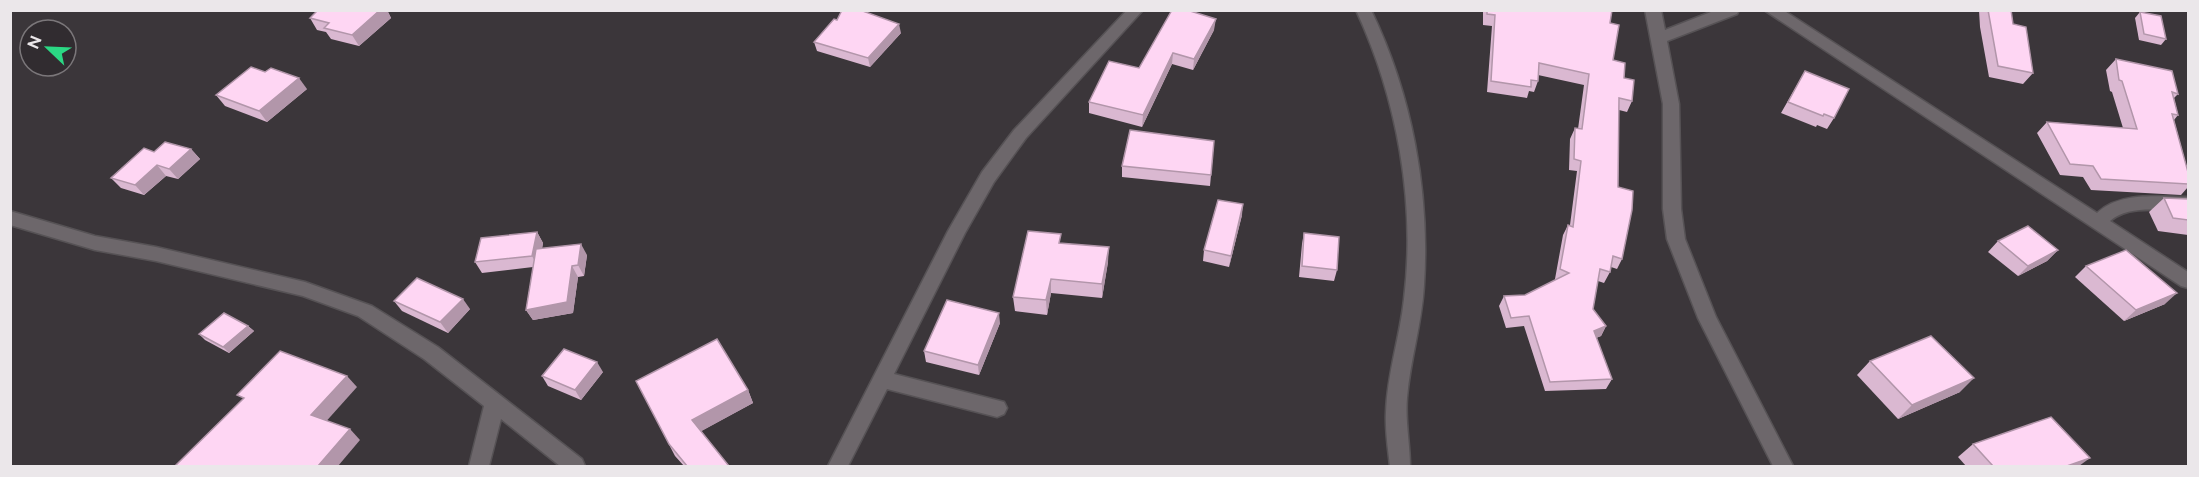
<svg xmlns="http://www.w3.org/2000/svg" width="2199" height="477" viewBox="0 0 2199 477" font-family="Raleway,sans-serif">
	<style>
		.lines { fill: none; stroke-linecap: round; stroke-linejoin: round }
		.minor-casing { stroke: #565255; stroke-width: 3 }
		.minor { fill: #6d676b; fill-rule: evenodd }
		.wall { fill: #dab8d1 }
		.shaded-wall { fill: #b296aa }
		.building { fill: #fed6f3; stroke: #b296aa; stroke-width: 1.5 }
	</style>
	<rect width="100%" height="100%" fill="#3b363a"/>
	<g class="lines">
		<defs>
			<g id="minor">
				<path d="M1127,10H1143L1026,138L994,182L965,233L894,374L1004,402L1007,408L1004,414L997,417L887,389L848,466H828L948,231L982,172L1014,130Z"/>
				<path d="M1356,10H1371C1412,95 1430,191 1424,285C1422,324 1410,360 1407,398C1405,421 1410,444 1410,466H1390C1388,449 1385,430 1386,412C1387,374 1400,337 1404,299C1416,202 1397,98 1356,10Z"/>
				<path d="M1645,10H1661L1665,30L1716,10H1739L1737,14L1667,41L1679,104L1681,209L1685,239L1716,317L1793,466H1773L1698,318L1667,239L1663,209V104Z"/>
				<path d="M1764,10H1783L2097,213C2120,191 2159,197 2188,197V211C2164,211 2129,204 2110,221L2188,272V288L2181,286Z"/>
				<path d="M10,211L95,236L156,247L305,282L372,306L438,347L582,459L585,466H560L501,419L489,466H469L484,406L424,359L358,316L303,296L156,261L95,250L10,225Z"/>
			</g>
		</defs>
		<use href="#minor" class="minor-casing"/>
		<use href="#minor" class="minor"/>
	</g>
	<g class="wall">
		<path d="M318,10H387L391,18L359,46L331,39L326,32L317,30L310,18Z"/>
		<path d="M1483,10H1612L1610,23L1613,60L1624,78L1632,101L1627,112L1619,110L1618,187L1622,259L1617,269L1611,267L1610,272L1604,283L1598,281L1593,309L1606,326L1601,336L1596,338L1612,379L1606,389L1545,391L1524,326L1506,328L1499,306L1504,296L1525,295L1556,280L1555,279L1563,235L1568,225H1570L1577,171L1569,170L1570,139L1575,128L1578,129L1584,85L1538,75V81L1534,92L1529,91L1527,98L1487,92L1492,26L1483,25Z"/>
		<path d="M1979,10H2011L2013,24L2033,73L2023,84L1989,77L1980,27Z"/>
		<path d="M2140,12L2166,39L2161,45L2139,40L2135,18Z"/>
		<path d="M1214,30L1193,70L1172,64L1142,127L1089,113V102L1139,68Z"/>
		<path d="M901,33L870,67L817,51L814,42Z"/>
		<path d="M2116,59L2178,94L2174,98L2178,115L2174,120L2188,172V187L2181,195L2091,190L2083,177L2060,175L2037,133L2047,122L2123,128L2112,92L2110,91L2106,70Z"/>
		<path d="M1805,71L1834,118L1827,129L1817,125L1816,127L1781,113Z"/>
		<path d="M307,89L267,122L225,106L216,95Z"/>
		<path d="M1214,141L1210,186L1122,177V166Z"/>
		<path d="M191,149L200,159L178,179L166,176L144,195L121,188L111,178L154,152Z"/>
		<path d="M2164,198L2188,199V235L2158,231L2149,212Z"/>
		<path d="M1242,215L1229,267L1203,261L1204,250Z"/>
		<path d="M537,232L543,243L542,249L587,255L584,276L578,277L573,313L533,320L526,310L533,267L482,273L475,262Z"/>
		<path d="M1304,233L1337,270L1334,281L1299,277L1302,244Z"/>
		<path d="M1998,241L2058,250L2047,261L2018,276L1988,252Z"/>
		<path d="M1061,243L1108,262L1102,298L1051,293L1047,315L1015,311L1013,297Z"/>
		<path d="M2086,266L2165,304L2124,321L2075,277Z"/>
		<path d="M394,301L470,309L448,333L402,311Z"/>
		<path d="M1000,323L979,375L926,362L924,351Z"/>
		<path d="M248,326L254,331L229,353L205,340L199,334Z"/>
		<path d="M1870,361L1960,392L1898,419L1857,375Z"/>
		<path d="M603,372L581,400L548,386L542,376Z"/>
		<path d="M636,381L748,390L753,403L701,431L729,466H684L675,456Z"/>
		<path d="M1973,444L2079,466H1966L1958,457Z"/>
	</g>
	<g class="shaded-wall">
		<path d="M380,10H387L391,18L359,46L352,35Z"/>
		<path d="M1216,19L1214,30L1193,70L1194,59Z"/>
		<path d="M899,24L901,33L870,67L868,58Z"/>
		<path d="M1173,53L1172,64L1142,127L1143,115Z"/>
		<path d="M299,78L307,89L267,122L259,111Z"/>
		<path d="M191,149L200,159L178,179L169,169Z"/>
		<path d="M157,165L166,176L144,195L135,185Z"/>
		<path d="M1243,204L1242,215L1229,267L1231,256Z"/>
		<path d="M537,232L543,243L538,267L532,256Z"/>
		<path d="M581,244L587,255L584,276L578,265Z"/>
		<path d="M1109,247L1108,262L1102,298V284Z"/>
		<path d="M2058,250L2047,261L2018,276L2028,266Z"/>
		<path d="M572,266L578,277L573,313L533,320L526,310Z"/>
		<path d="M1051,279V293L1047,315L1046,300Z"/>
		<path d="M2177,293L2165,304L2124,321L2136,310Z"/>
		<path d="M463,299L470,309L448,333L440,322Z"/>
		<path d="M999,313L1000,323L979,375L978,365Z"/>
		<path d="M248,326L254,331L229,353L223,347Z"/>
		<path d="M1606,326L1601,336L1588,341L1594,331Z"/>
		<path d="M597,362L603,372L581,400L575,390Z"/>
		<path d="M347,376L357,387L322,426L311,415Z"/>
		<path d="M1974,378L1960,392L1898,419L1912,405Z"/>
		<path d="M748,390L753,403L698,433L692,420Z"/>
		<path d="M350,429L360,440L338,466H318Z"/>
		<path d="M2090,458L2079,466H2067Z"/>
	</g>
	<g class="building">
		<path d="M318,10H380L352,35L324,28L329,23L310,18Z"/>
		<path d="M842,10H860L899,24L868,58L814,42L834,19L837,20Z"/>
		<path d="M1172,10H1187L1216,19L1194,59L1173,53L1143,115L1089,102L1109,61L1139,68Z"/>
		<path d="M1487,10H1612L1610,23L1619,25L1613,60L1625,63L1624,78L1634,80L1632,101L1619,98L1618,187L1633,191L1632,210L1622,259L1613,256L1610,272L1600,269L1593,309L1606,326L1594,331L1612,379L1550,382L1529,316L1511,318L1504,296L1525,295L1569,273L1560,269L1568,225L1573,227L1581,161L1574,159L1575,128L1582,129L1589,74L1539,63L1538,81L1531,80V87L1491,81L1495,15L1487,14Z"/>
		<path d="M1988,10H2011L2013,24L2026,27L2033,73L1998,66Z"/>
		<path d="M2140,12L2161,16L2166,39L2144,34Z"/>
		<path d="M2116,59L2172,71L2178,94L2172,92L2178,115L2172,114L2188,172V184L2101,179L2093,166L2070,164L2047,122L2137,129L2122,81L2119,80Z"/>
		<path d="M251,67L265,72L271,68L299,78L259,111L216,95Z"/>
		<path d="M1805,71L1849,89L1834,118L1824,114L1823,116L1788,102Z"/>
		<path d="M1130,130L1214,141L1211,175L1122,166Z"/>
		<path d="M165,142L191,149L169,169L157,165L135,185L111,178L144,148L154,152Z"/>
		<path d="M2164,198L2188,199V220L2173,218Z"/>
		<path d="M1218,200L1243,204L1231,256L1204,250Z"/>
		<path d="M2028,226L2058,250L2028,266L1998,241Z"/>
		<path d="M1028,231L1061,234L1059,243L1109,247L1102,284L1051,279L1046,300L1013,297Z"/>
		<path d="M537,232L532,256L475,262L481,238Z"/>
		<path d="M1304,233L1339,237L1337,270L1302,266Z"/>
		<path d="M581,244L578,265L572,266L567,302L526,310L536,249Z"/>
		<path d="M2126,250L2177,293L2136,310L2086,266Z"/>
		<path d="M417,278L463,299L440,322L394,301Z"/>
		<path d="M947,300L999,313L978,365L924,351Z"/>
		<path d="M224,313L248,326L223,347L199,334Z"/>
		<path d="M1931,336L1974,378L1912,405L1870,361Z"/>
		<path d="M717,339L748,390L692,420L729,466H687L669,444L636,381Z"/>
		<path d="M564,349L597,362L575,390L542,376Z"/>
		<path d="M280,351L347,376L311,415L350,429L318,466H175L244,398L237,395Z"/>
		<path d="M2051,417L2090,458L2067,466H1993L1973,444Z"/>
	</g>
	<rect width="2199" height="477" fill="none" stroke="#ebe7ea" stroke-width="24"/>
	<g transform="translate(48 48) rotate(293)"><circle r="28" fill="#312c30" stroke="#7b777a" stroke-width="1.5"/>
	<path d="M0-4.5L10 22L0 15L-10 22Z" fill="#2bd884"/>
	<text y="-9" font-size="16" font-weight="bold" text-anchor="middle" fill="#ebe7ea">N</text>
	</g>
</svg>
